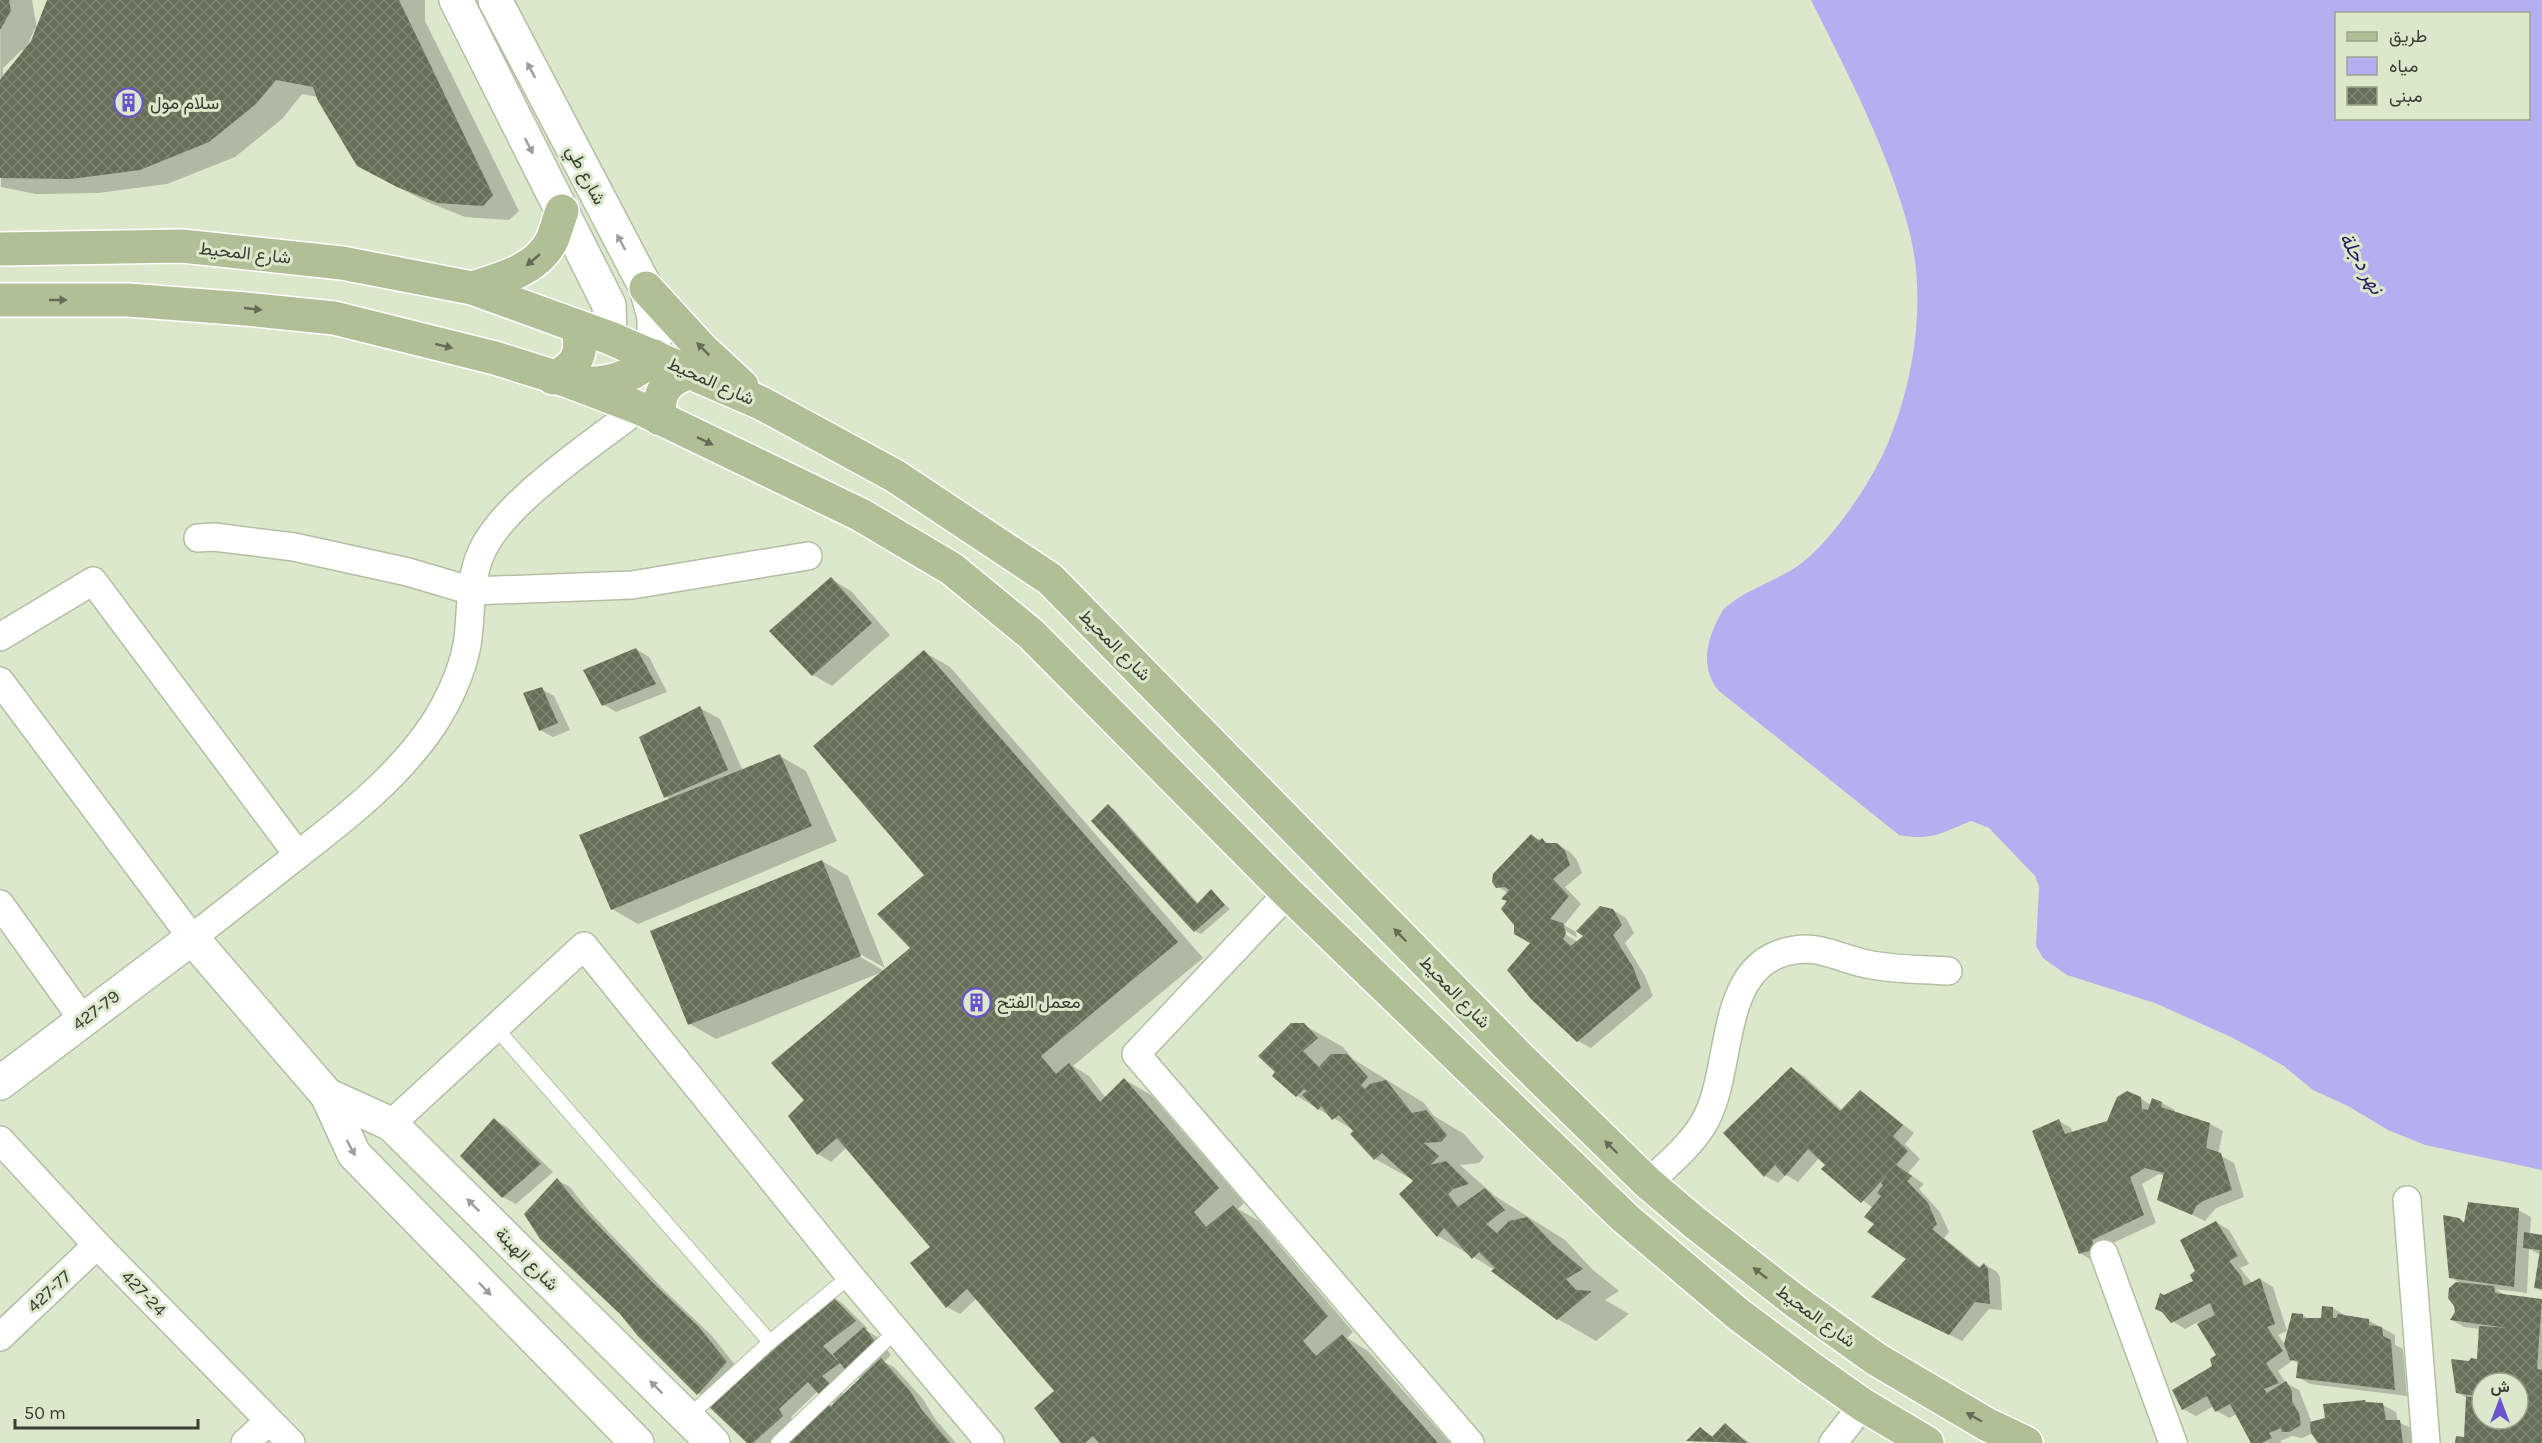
<svg xmlns="http://www.w3.org/2000/svg" width="2542" height="1443" viewBox="0 0 2542 1443" font-family="Karla,Vazirmatn,sans-serif">
	<style>
		.water { fill: #b4aff1; fill-rule: evenodd }
		.shadow { fill: #0003; fill-rule: evenodd }
		.building { fill: url(#building-cross-hatch) }
		.lines { fill: none; stroke-linecap: round; stroke-linejoin: round }
		.service-casing { stroke: #b3bea4; stroke-width: 16 }
		.minor-casing { stroke: #b3bea4; stroke-width: 30 }
		.tertiary-casing { stroke: #b3bea4; stroke-width: 36 }
		.primary-casing { stroke: #fff; stroke-width: 36 }
		.service { stroke: #fff; stroke-width: 14 }
		.minor { stroke: #fff; stroke-width: 27 }
		.tertiary { stroke: #fff; stroke-width: 33 }
		.primary { stroke: #b0bf95; stroke-width: 33 }
		.oneway { fill: #9c9e99 }
		.oneway2 { fill: #636b55 }
		.labels { text-anchor: middle; stroke-width: 6; stroke-linejoin: round; paint-order: stroke }
		.poi-label { font-size: 18px; fill: #393e33; stroke: #dce8cc; text-anchor: start }
		.street-label { font-size: 18px; fill: #393e33; stroke: #dce8cc }
		.water-label { font-size: 20px; font-style: italic; fill: #2c1a65; stroke: #dce8cc }
	</style>
	<defs>
		<pattern id="building-cross-hatch" width="8" height="8" patternUnits="userSpaceOnUse" patternTransform="scale(1.5)"><rect width="8" height="8" fill="#656e56"/><path d="M0 0l8 8M0 8l8-8" fill="none" stroke="#7d8471"/></pattern>
	</defs>
	<rect width="100%" height="100%" fill="#dce8cc"/>
	<path class="water" d="M1811,0H2542V1170L2425,1145L2388,1130L2348,1106L2313,1090L2284,1066L2233,1038L2155,1003L2067,975L2043,958L2036,946L2039,886L2035,876L1989,828L1971,821C1941,833 1932,841 1899,835L1719,691C1702,670 1705,647 1716,623C1719,619 1721,611 1725,608C1744,590 1782,579 1803,562C1834,537 1867,488 1884,452C1913,389 1927,303 1910,234C1890,154 1848,74 1811,0ZM2336,14H2528V118H2336Z"/>
	<g class="shadow">
		<path d="M0,0H32L37,29L35,28L25,51L32,42L49,0H425V21L519,211L509,220L465,217L425,201L384,180L318,97L302,94L282,119L235,157L167,184L98,193L36,194L1,187ZM22,50L24,51L3,75V68Z"/>
		<path d="M831,579L851,591L890,635L832,686L813,675Z"/>
		<path d="M636,649L649,657L667,692L616,712L603,704Z"/>
		<path d="M924,652L950,667L1203,958L1073,1066L1089,1076L1106,1098L1125,1080L1151,1095L1244,1203L1238,1209L1259,1221L1353,1332L1347,1338L1368,1351L1450,1443H1063L1056,1392L976,1299L960,1314L947,1307L932,1248L846,1148L831,1162L818,1154L790,1116L805,1101L882,972L716,1039L690,1024L822,861L848,876L885,968L855,951L854,953L884,971L912,948L926,875Z"/>
		<path d="M541,689L554,696L570,730L553,737L540,730Z"/>
		<path d="M700,708L720,719L743,771L780,756L806,771L837,841L638,924L612,909L671,800L665,796Z"/>
		<path d="M1108,806L1114,809L1199,904L1211,891L1230,909L1201,934L1195,931Z"/>
		<path d="M1531,836L1550,844H1557L1570,852L1577,860L1582,873L1565,887L1581,904L1564,925L1576,932L1577,938L1560,927L1558,930L1578,942L1613,910L1626,918L1634,933L1625,943L1645,976L1653,996L1591,1048L1578,1041L1532,943L1515,925L1508,893L1497,886Z"/>
		<path d="M1304,1025L1343,1047L1353,1059L1424,1103L1434,1116L1464,1134L1484,1157L1479,1163L1460,1165L1495,1196L1565,1240L1592,1269L1619,1291L1605,1300L1629,1314L1596,1341L1558,1319L1495,1270L1438,1236L1401,1194L1415,1181L1375,1159L1355,1131L1297,1096Z"/>
		<path d="M1792,1069L1804,1076L1843,1111L1860,1092L1873,1100L1914,1133L1905,1144L1920,1159L1908,1173L1924,1184L1919,1189L1940,1212L1949,1232L1944,1238L1981,1268L1984,1264L1997,1272L2000,1277L2002,1310L1989,1309L1962,1341L1873,1297L1908,1259L1877,1224L1873,1208L1823,1169L1827,1165L1819,1158L1798,1182L1786,1175L1778,1183L1765,1176Z"/>
		<path d="M2140,1098L2151,1105L2162,1103L2175,1110L2174,1113L2210,1124L2223,1131L2218,1154L2234,1163L2244,1197L2216,1208L2205,1221L2159,1199L2165,1176L2159,1174L2142,1184L2156,1223L2104,1247L2093,1261L2080,1253L2059,1121L2071,1128L2073,1133L2108,1123Z"/>
		<path d="M495,1120L507,1127L553,1172L516,1204L503,1197Z"/>
		<path d="M557,1180L570,1187L589,1211L664,1290L712,1336L740,1371L830,1295L842,1303L868,1329L866,1330L877,1337L891,1355L884,1362L894,1367L923,1399L935,1419L956,1443H787L824,1401L838,1410L840,1407L825,1398L818,1391L791,1417L795,1424L774,1443H749L709,1400L698,1393ZM851,1374L861,1379L845,1395L833,1384Z"/>
		<path d="M2518,1210L2531,1217L2530,1235L2542,1236V1291L2536,1288L2541,1255L2529,1249L2527,1293L2495,1289L2507,1296L2542,1300V1443H2457L2466,1438L2467,1398L2457,1392L2478,1361L2480,1329L2464,1327L2452,1320L2463,1285L2451,1277L2459,1219L2465,1223ZM2482,1383H2518V1419H2482Z"/>
		<path d="M2216,1222L2229,1230L2249,1264L2240,1268L2252,1283L2260,1279L2273,1287L2287,1331L2278,1335L2285,1345L2303,1315L2310,1320H2322L2333,1308L2346,1316L2368,1320L2395,1335V1345L2403,1349L2407,1396L2310,1384L2298,1377L2299,1364L2293,1360L2278,1371L2286,1383L2299,1390L2312,1423L2369,1404L2383,1405L2396,1412L2398,1422L2413,1429V1443H2319L2313,1433L2302,1438L2292,1436L2280,1441L2282,1443H2253L2237,1414L2229,1418L2217,1411L2214,1406L2196,1416L2183,1409L2214,1367L2218,1356L2198,1322L2185,1329L2172,1321L2164,1297L2195,1281Z"/>
		<path d="M1725,1425L1750,1443L1688,1441L1700,1429L1714,1437Z"/>
	</g>
	<g class="building">
		<path d="M0,0H9L11,11L0,30Z"/>
		<path d="M47,0H399L493,195L483,206L438,203L397,187L357,166L318,101L313,87L276,80L256,104L209,142L140,170L71,179L0,178V80L31,41Z"/>
		<path d="M831,577L872,623L812,676L769,631Z"/>
		<path d="M636,648L656,684L602,706L583,670Z"/>
		<path d="M924,650L1178,942L1041,1056L1056,1074L1069,1063L1100,1102L1124,1078L1219,1188L1194,1212L1206,1227L1233,1205L1328,1316L1303,1341L1316,1356L1342,1334L1438,1443H1099L1093,1436L1085,1443H1061L1034,1408L1054,1391L967,1289L946,1308L910,1263L930,1247L837,1138L817,1155L788,1116L804,1100L771,1063L910,948L877,914L924,875L813,746Z"/>
		<path d="M542,687L558,723L539,731L523,693Z"/>
		<path d="M700,706L728,770L664,798L639,737Z"/>
		<path d="M780,754L812,826L611,910L579,835Z"/>
		<path d="M1108,804L1197,904L1211,889L1225,905L1194,932L1091,821Z"/>
		<path d="M1531,834L1539,841L1542,838L1546,843H1557L1565,851L1570,865L1553,879L1569,896L1550,919L1563,923L1566,933L1563,939L1571,946L1583,936L1576,931L1600,906L1613,909L1622,925L1613,935L1633,967L1641,988L1577,1042L1531,999L1507,970L1530,943L1514,934V925L1501,909L1507,901L1501,899L1509,890L1505,887L1496,888L1492,882L1493,874Z"/>
		<path d="M822,860L861,956L688,1025L650,931Z"/>
		<path d="M1291,1023H1304L1318,1038L1303,1051L1319,1067L1331,1054H1347L1368,1077L1361,1085L1365,1089L1370,1084L1386,1080L1412,1113L1426,1110L1447,1135L1441,1142L1424,1143L1439,1156L1430,1165L1446,1161L1469,1184L1453,1189L1448,1194L1458,1207L1485,1188L1505,1210L1486,1224L1497,1233L1509,1221L1527,1217L1554,1245L1583,1269L1566,1279L1576,1290L1592,1291L1557,1320L1491,1271L1495,1268L1479,1252L1472,1259L1444,1228L1437,1237L1399,1194L1413,1181L1382,1153L1374,1160L1350,1134L1353,1131L1339,1115L1332,1120L1321,1106L1318,1110L1302,1095L1307,1091L1304,1089L1296,1097L1272,1076L1275,1072L1258,1056Z"/>
		<path d="M1791,1067L1840,1111L1860,1090L1903,1125L1893,1136L1908,1151L1896,1165L1912,1176L1907,1181L1928,1203L1937,1224L1932,1229L1979,1268L1984,1263L1988,1269L1990,1304L1975,1302L1949,1335L1871,1297L1906,1259L1867,1232L1874,1224L1864,1217L1881,1196L1877,1193L1883,1185L1881,1183L1888,1174L1861,1203L1821,1169L1825,1165L1808,1149L1785,1176L1775,1165L1764,1177L1723,1133Z"/>
		<path d="M2127,1091L2141,1097L2142,1109L2148,1110L2152,1098L2162,1102L2161,1107L2210,1123L2206,1148L2221,1153L2232,1190L2203,1201L2196,1206L2192,1215L2157,1200L2164,1173L2145,1168L2130,1177L2144,1215L2092,1240L2095,1249L2079,1254L2032,1131L2059,1119L2065,1134L2107,1121L2117,1097Z"/>
		<path d="M494,1118L541,1164L502,1198L460,1156Z"/>
		<path d="M557,1178L576,1202L651,1281L699,1327L727,1362L697,1395L637,1335L620,1314L540,1239L524,1214Z"/>
		<path d="M2468,1202L2519,1208L2514,1287L2449,1278L2443,1215L2459,1218L2464,1223Z"/>
		<path d="M2216,1221L2238,1256L2229,1261L2241,1276L2244,1286L2260,1278L2275,1324L2267,1327L2283,1351L2266,1363L2279,1383L2264,1389L2267,1393L2286,1381L2292,1391V1401L2299,1413L2301,1425L2289,1432H2282L2281,1428L2269,1433L2272,1438L2261,1443H2251L2230,1404L2215,1412L2207,1396L2182,1410L2172,1390L2212,1366L2210,1359L2216,1355L2197,1324L2215,1315L2210,1303L2171,1323L2162,1312L2155,1309L2160,1293L2164,1295L2193,1281L2190,1275L2195,1271L2180,1240Z"/>
		<path d="M2524,1232L2542,1235V1289L2534,1288L2540,1250L2523,1248Z"/>
		<path d="M2456,1282L2494,1286L2495,1293L2542,1299L2537,1369L2542,1370V1443H2455L2456,1436L2464,1437L2466,1396L2482,1399V1419H2518V1383H2482V1397L2456,1393L2451,1359L2469,1361L2471,1358L2477,1359L2479,1326L2508,1328L2450,1320L2455,1312L2454,1306L2448,1298L2449,1288Z"/>
		<path d="M829,1293L856,1321L823,1346L840,1363L833,1354L864,1327L879,1347L850,1375L840,1363L822,1376L835,1389L824,1400L808,1382L779,1409L783,1416L753,1443H747L704,1402Z"/>
		<path d="M2322,1306L2333,1307V1318H2336L2338,1314L2369,1319V1325L2382,1327L2383,1336L2391,1340L2395,1390L2296,1378L2298,1361L2290,1360L2284,1344L2292,1313L2303,1314V1318H2321Z"/>
		<path d="M881,1358L910,1391L922,1410L950,1443H785L824,1400L830,1407Z"/>
		<path d="M2365,1400L2366,1402L2383,1403L2386,1420H2400L2403,1443H2318L2311,1433L2310,1422L2325,1418L2323,1404Z"/>
		<path d="M1725,1423L1747,1443L1686,1441L1700,1427L1712,1437Z"/>
	</g>
	<g class="lines">
		<defs>
			<g id="service">
				<path d="M495,1027L770,1342"/>
				<path d="M687,1418L770,1342L850,1276"/>
				<path d="M778,1443L896,1331"/>
			</g>
			<g id="minor">
				<path d="M198,538L214,537L294,547L408,572L472,591L632,585L808,556"/>
				<path d="M0,637L93,581L298,855"/>
				<path d="M0,681L192,938C228,910 263,882 299,854C348,816 398,777 433,725C448,702 462,672 467,645C472,615 468,581 482,551C505,501 594,443 639,408"/>
				<path d="M1288,893L1136,1054L1470,1443"/>
				<path d="M0,904L83,1020"/>
				<path d="M391,1124L584,946L850,1276L990,1443"/>
				<path d="M0,1140L97,1245L291,1443"/>
				<path d="M1648,1183C1668,1164 1693,1144 1706,1119C1736,1062 1715,953 1805,949C1826,949 1846,960 1867,964C1893,970 1921,969 1948,971"/>
				<path d="M2407,1200L2426,1443"/>
				<path d="M2104,1254L2173,1443"/>
				<path d="M0,1337L97,1245"/>
				<path d="M245,1443L269,1421"/>
				<path d="M1833,1443L1863,1405"/>
			</g>
			<g id="tertiary">
				<path d="M456,0L609,305L610,338"/>
				<path d="M495,0L646,288L654,317V356"/>
				<path d="M0,1083L192,938L327,1095L354,1154L637,1443"/>
				<path d="M327,1095L391,1124L713,1443"/>
			</g>
			<g id="primary">
				<path d="M0,249L182,246L342,263L472,288L610,338L761,403L895,476L1050,579L1517,1055L1648,1183L1694,1222L1795,1301L1876,1359L1986,1424L2026,1443"/>
				<path d="M472,288C501,279 536,270 551,242C556,232 558,221 562,211"/>
				<path d="M646,288L701,348L742,386"/>
				<path d="M0,300H128L246,309L334,318L495,358L568,381L639,408L861,515L952,569L1031,634L1288,893L1625,1218L1738,1314L1809,1367L1863,1405L1927,1443"/>
				<path d="M553,378C578,366 584,353 577,326"/>
				<path d="M581,383C610,385 634,377 654,356"/>
				<path d="M660,419C657,393 665,381 690,372"/>
			</g>
		</defs>
		<use href="#service" class="service-casing"/>
		<use href="#minor" class="minor-casing"/>
		<use href="#tertiary" class="tertiary-casing"/>
		<use href="#primary" class="primary-casing"/>
		<use href="#service" class="service"/>
		<use href="#minor" class="minor"/>
		<use href="#tertiary" class="tertiary"/>
		<use href="#primary" class="primary"/>
	</g>
	<defs><path id="oneway-solid" d="M-6-.8H1V-3.2L6.5 0L1 3.2V.8H-6Z" transform="scale(1.5)"/></defs>
	<g class="oneway">
		<use href="#oneway-solid" transform="translate(531 70) rotate(-118)"/>
		<use href="#oneway-solid" transform="translate(529 146) rotate(63)"/>
		<use href="#oneway-solid" transform="translate(621 242) rotate(-118)"/>
		<use href="#oneway-solid" transform="translate(351 1148) rotate(62)"/>
		<use href="#oneway-solid" transform="translate(473 1205) rotate(-135)"/>
		<use href="#oneway-solid" transform="translate(485 1289) rotate(46)"/>
		<use href="#oneway-solid" transform="translate(656 1387) rotate(-135)"/>
	</g>
	<g class="oneway2">
		<use href="#oneway-solid" transform="translate(533 260) rotate(140)"/>
		<use href="#oneway-solid" transform="translate(58 300)"/>
		<use href="#oneway-solid" transform="translate(253 309) rotate(6)"/>
		<use href="#oneway-solid" transform="translate(444 346) rotate(14)"/>
		<use href="#oneway-solid" transform="translate(703 349) rotate(-135)"/>
		<use href="#oneway-solid" transform="translate(705 441) rotate(26)"/>
		<use href="#oneway-solid" transform="translate(1400 935) rotate(-134)"/>
		<use href="#oneway-solid" transform="translate(1611 1147) rotate(-136)"/>
		<use href="#oneway-solid" transform="translate(1760 1273) rotate(-142)"/>
		<use href="#oneway-solid" transform="translate(1974 1417) rotate(-150)"/>
	</g>
	<defs>
		<symbol id="building-ring" viewBox="-11 -11 22 22"><circle r="9.5" fill="#dce8cc" stroke="#6a54cd" stroke-width="1.5"/><path d="M-4-6H4V6H1V3H-1V6H-4ZM-2.5-4.3h1.7v1.8h-1.7ZM.8-4.3h1.7v1.8H.8ZM-2.5-1h1.7V.8h-1.7ZM.8-1h1.7V.8H.8Z" fill="#6a54cd"/></symbol>
	</defs>
	<g fill-rule="evenodd">
		<use href="#building-ring" x="112" y="86" width="33" height="33"/>
		<use href="#building-ring" x="960" y="986" width="33" height="33"/>
	</g>
	<g class="labels">
		<g class="poi-label">
			<text x="150" y="109">سلام مول</text>
			<text x="997" y="1008">معمل الفتح</text>
		</g>
		<g class="street-label">
			<text transform="translate(586 175) rotate(62)" y="6">شارع طي</text>
			<text transform="translate(245 253) rotate(6)" y="6">شارع المحيط</text>
			<text transform="translate(711 381) rotate(24)" y="6">شارع المحيط</text>
			<text transform="translate(1115 645) rotate(45)" y="6">شارع المحيط</text>
			<text transform="translate(1455 992) rotate(46)" y="6">شارع المحيط</text>
			<text transform="translate(96 1010) rotate(-37)" y="6">427-79</text>
			<text transform="translate(527 1259) rotate(45)" y="6">شارع الهبنة</text>
			<text transform="translate(49 1291) rotate(-43)" y="6">427-77</text>
			<text transform="translate(144 1293) rotate(46)" y="6">427-24</text>
			<text transform="translate(1816 1316) rotate(36)" y="6">شارع المحيط</text>
		</g>
		<g class="water-label">
			<text transform="translate(2362 263) rotate(60)" y="7">نهر دجلة</text>
		</g>
	</g>
	<rect x="2335" y="12" width="195" height="108" fill="#dce8cc" stroke="#9ba48f" stroke-width="1.5"/>
	<rect x="2347" y="32" width="30" height="9" fill="#b0bf95" stroke="#9ba48f" stroke-width="1.5"/>
	<text x="2389" y="42" font-size="18" fill="#393e33">طريق</text>
	<rect x="2347" y="57" width="30" height="18" fill="#b4aff1" stroke="#9ba48f" stroke-width="1.5"/>
	<text x="2389" y="72" font-size="18" fill="#393e33">مياه</text>
	<rect x="2347" y="87" width="30" height="18" fill="url(#building-cross-hatch)" stroke="#9ba48f" stroke-width="1.5"/>
	<text x="2389" y="102" font-size="18" fill="#393e33">مبنى</text>
	<g transform="translate(2500 1401)"><circle r="28" fill="#dce8cc" stroke="#9ba48f" stroke-width="1.5"/>
	<path d="M0-4.5L10 22L0 15L-10 22Z" fill="#6a54cd"/>
	<text y="-9" font-size="16" font-weight="bold" text-anchor="middle" fill="#393e33">ش</text>
	</g>
	<path d="M15 1419v9h183v-9" fill="none" stroke="#393e33" stroke-width="3"/>
	<text x="24" y="1419" font-size="18" fill="#393e33" stroke="#dce8cc" stroke-width="4.5" paint-order="stroke">50 m</text>
</svg>
